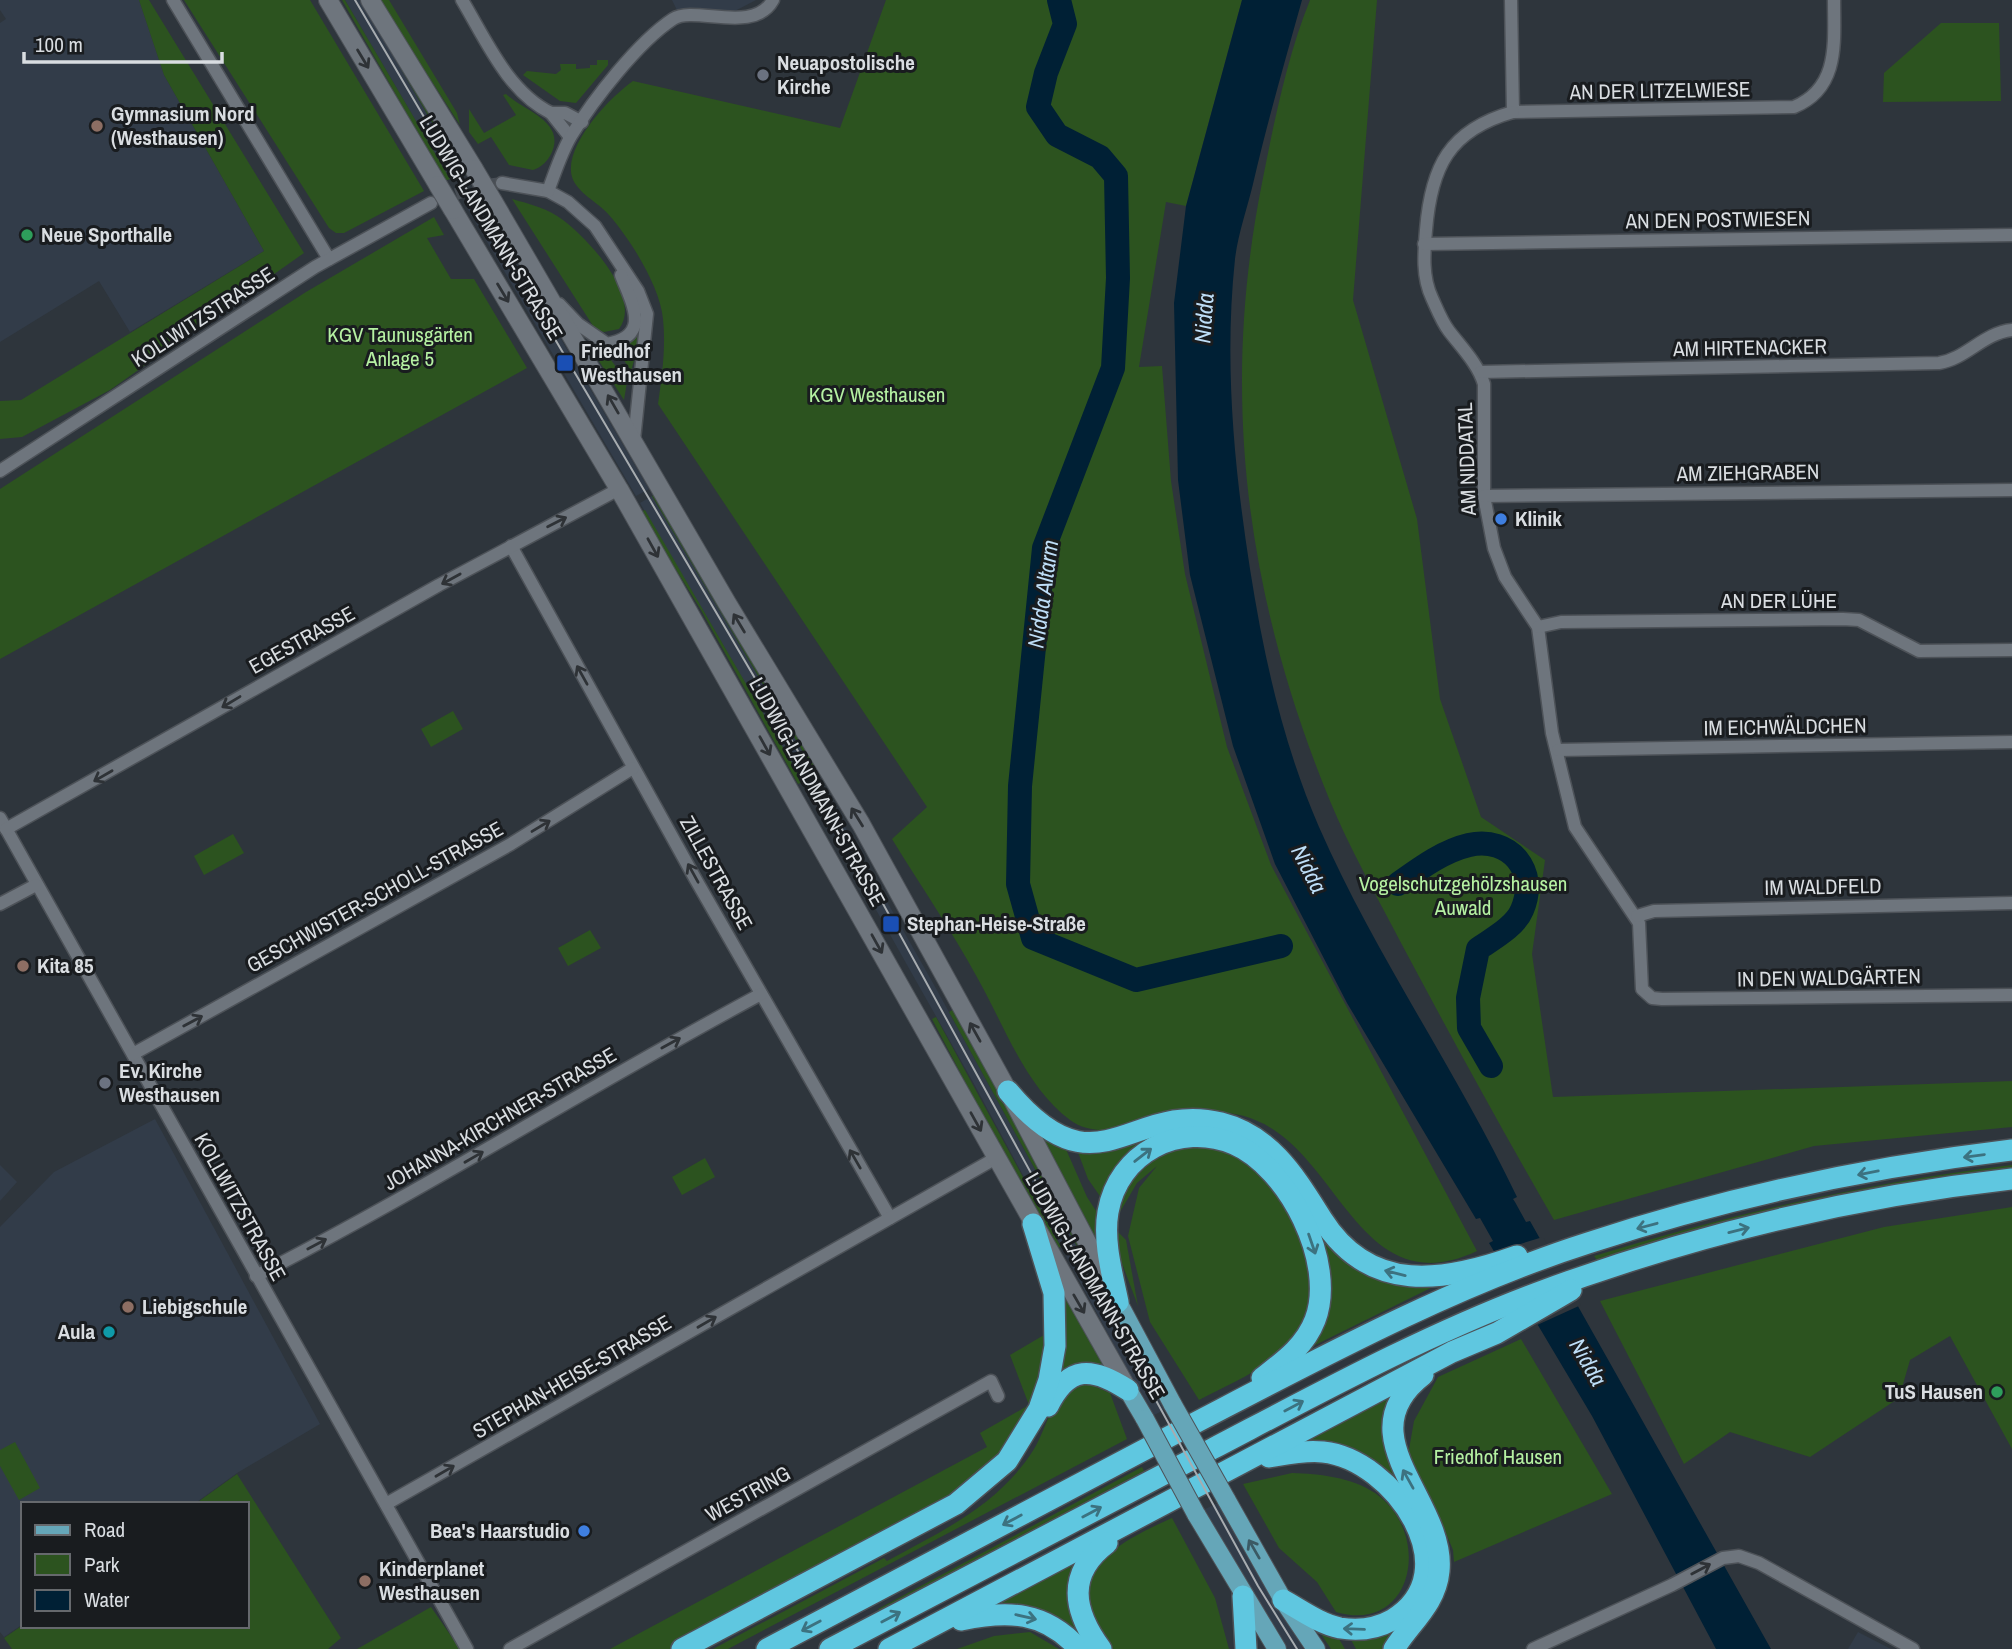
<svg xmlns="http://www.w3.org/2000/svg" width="2012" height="1649" viewBox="0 0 2012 1649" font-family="'Archivo Narrow',sans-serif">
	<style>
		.built { fill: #323c49 }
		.green { fill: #2c531f }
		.water { fill: #002035 }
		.pier { fill: #2e353c }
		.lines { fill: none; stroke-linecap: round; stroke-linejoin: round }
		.river { stroke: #002035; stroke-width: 24 }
		.street-tunnel { stroke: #484e55; stroke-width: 12; stroke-dasharray: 12 6; stroke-linecap: butt }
		.street-casing { stroke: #4d5258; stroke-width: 15 }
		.secondary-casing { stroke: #4d5258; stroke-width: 20 }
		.primary-casing { stroke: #4d5258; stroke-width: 20 }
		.highway-casing { stroke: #4d5258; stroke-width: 24 }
		.street { stroke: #6e757d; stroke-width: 12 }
		.secondary { stroke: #6e757d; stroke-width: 18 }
		.primary { stroke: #65a6b8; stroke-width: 18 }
		.highway { stroke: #5fc7e0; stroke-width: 21 }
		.tram { stroke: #a7acb0; stroke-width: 2 }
		.secondary-bridge-casing { stroke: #4d5258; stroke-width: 20; stroke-linecap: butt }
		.primary-bridge-casing { stroke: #4d5258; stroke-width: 20; stroke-linecap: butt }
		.secondary-bridge { stroke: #6e757d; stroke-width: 18 }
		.primary-bridge { stroke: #65a6b8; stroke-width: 18 }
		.oneway { stroke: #2e3236 }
		.oneway2 { stroke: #3c7280 }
		.oneway3 { stroke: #3b5a64 }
		.worship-dot { fill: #6b7280; stroke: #191c1f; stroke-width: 2.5 }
		.education-dot { fill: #8d6e63; stroke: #191c1f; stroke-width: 2.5 }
		.leisure-dot { fill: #2e9e5b; stroke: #191c1f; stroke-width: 2.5 }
		.transit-dot { fill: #1a4fb4; stroke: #191c1f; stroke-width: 2.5 }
		.shop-dot { fill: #3f7fe0; stroke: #191c1f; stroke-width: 2.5 }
		.culture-dot { fill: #0f9aa8; stroke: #191c1f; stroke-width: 2.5 }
		.labels { text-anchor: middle; stroke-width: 6; stroke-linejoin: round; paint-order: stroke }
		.poi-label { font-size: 21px; font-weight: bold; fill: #d9dde1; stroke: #191c1f; text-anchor: start }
		.street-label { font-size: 21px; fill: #d9dde1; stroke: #191c1f }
		.park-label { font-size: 21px; fill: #b5f1a2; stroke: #191c1f }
		.water-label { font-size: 23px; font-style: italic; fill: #bedef7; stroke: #191c1f }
	</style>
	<rect width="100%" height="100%" fill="#2e353c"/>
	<g class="built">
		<path d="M0,0H139L164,75L264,251L130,332L99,281L0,342V23L6,19L0,10Z"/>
		<path d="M345,0H361L462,174L450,179Z"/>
		<path d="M672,0H756L731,13L677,10Z"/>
		<path d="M481,203L649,489L636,496L466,206Z"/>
		<path d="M652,496L673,531L816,774L803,782L640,503Z"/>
		<path d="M820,783L938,992L1166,1409L1152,1416L973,1082L808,789Z"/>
		<path d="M155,1119L320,1424L237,1473L194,1504H23V1624L4,1637L0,1632V1227L54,1172Z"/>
		<path d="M0,1165L17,1182L0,1201Z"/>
		<path d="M1218,1503L1290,1624L1303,1649H1283L1203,1510Z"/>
		<path d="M1858,1632L1891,1649H1848Z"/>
	</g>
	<g class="green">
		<path d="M139,0H149L304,253L110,390L22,437L0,439V401L21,400L264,251L164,75Z"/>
		<path d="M184,0H310L424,191L344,233H336L329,228Z"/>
		<path d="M342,0H345L450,179L445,181Z"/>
		<path d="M361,0H364L468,175L462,174Z"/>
		<path d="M379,0H389L457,113L460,125Z"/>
		<path d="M886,0H1242L1186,206L1166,202L1139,367L1162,366L1171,481L1185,574L1227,747L1271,865L1477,1251C1369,1302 1343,1175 1274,1130C1199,1080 1119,1156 1070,1120C1025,1086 1005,1027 978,979C952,931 920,885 892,839L927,807L658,404C662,376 666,347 663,319C660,286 630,239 609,215C598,202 577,193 572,177C563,146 610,97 633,81L840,128Z"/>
		<path d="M1310,0H1377L1353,300L1417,519L1440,699L1481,817L1545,860L1532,954L1553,1097L2012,1081V1127L1814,1146L1554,1220C1501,1128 1450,1035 1400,941C1376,895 1350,849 1330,801C1247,599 1219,398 1262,183C1274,122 1287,57 1310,0Z"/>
		<path d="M1941,23H1999L2001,101L1883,102L1884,73Z"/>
		<path d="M597,60H608V65L576,103L560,101L523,75L527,71L556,74L561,70L560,64H576V69L590,68V65H597Z"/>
		<path d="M506,94C524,111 565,121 552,152C548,161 542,167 533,170L509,165L491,137L478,144L469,132V109L484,133L516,115L503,95Z"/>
		<path d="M512,199C530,204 549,209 563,220C588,239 643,297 619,329L604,332L595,329Z"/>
		<path d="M434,217L444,235L427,238L451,279H474L527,368L0,659V489L306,292Z"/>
		<path d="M636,335L641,336L631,371L616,348L631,341Z"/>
		<path d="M598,346L603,349L627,382L624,400L590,347Z"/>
		<path d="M658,493L816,765L812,767L652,496Z"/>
		<path d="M645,510L803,782L798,784L701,610L640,512Z"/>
		<path d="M453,711L463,729L431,747L421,729Z"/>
		<path d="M233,834L244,853L204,875L194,856Z"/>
		<path d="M590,930L601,948L568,966L558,948Z"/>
		<path d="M954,1009L969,1031L1130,1343L949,1012Z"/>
		<path d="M936,1017L1061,1247L1058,1248C1012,1175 973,1096 932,1019Z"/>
		<path d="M1195,1124C1312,1136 1296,1260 1399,1280C1415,1284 1432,1281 1447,1280L1305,1350C1314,1334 1324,1319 1327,1301C1345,1178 1158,1041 1104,1202L1088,1179L1076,1147C1118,1155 1154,1128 1195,1124Z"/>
		<path d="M1038,1132L1065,1147L1087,1197L1100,1217L1103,1253Z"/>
		<path d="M1184,1147C1200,1147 1216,1147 1231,1155C1290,1185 1333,1273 1296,1333C1276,1366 1231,1383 1199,1400L1150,1322L1128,1236L1139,1188L1157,1166L1137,1183L1120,1212C1128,1172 1147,1160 1184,1147Z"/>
		<path d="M705,1158L715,1177L682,1195L672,1177Z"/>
		<path d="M2012,1165V1170L1805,1203L1690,1231L1597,1260L1594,1256C1731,1214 1869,1182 2012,1165Z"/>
		<path d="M2012,1207V1449L1950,1336L1910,1360L1899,1398L1810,1457L1730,1432L1684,1464L1600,1301L1884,1227Z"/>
		<path d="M1114,1228L1126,1240L1138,1306L1117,1250Z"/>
		<path d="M1066,1292L1111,1374L1060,1379L1061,1294Z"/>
		<path d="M1049,1332L1046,1363L1017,1438L964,1494L676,1649H610L987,1447L980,1433L1029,1405L1010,1355Z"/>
		<path d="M1521,1339L1612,1494L1454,1562L1453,1550L1433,1502L1408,1455L1414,1421L1438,1377Z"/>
		<path d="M1087,1383L1110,1393L1127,1439L728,1649H713L884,1558L887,1561C942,1531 999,1505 1034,1449C1049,1425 1053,1384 1087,1383Z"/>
		<path d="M1397,1392C1357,1467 1450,1510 1432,1581C1425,1609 1400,1624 1388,1649H1356L1349,1636C1486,1644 1433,1431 1297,1446Z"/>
		<path d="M15,1442L40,1488L19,1500L0,1466V1450Z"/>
		<path d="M1142,1467L1144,1471L880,1611L878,1609Z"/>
		<path d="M1292,1473C1320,1474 1351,1477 1375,1493C1433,1533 1414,1635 1336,1612L1317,1582L1279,1548L1243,1484Z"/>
		<path d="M237,1474L341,1638L328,1649H12L4,1638L23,1625L247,1626V1504H195Z"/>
		<path d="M1172,1518L1215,1598L1229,1649H1111C1059,1576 1107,1547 1172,1518Z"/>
		<path d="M1080,1560L1087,1641L997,1606V1604Z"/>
		<path d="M431,1607L460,1649H357Z"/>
		<path d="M1319,1631L1336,1634L1345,1649H1331Z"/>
		<path d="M1030,1632L1059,1649H957L994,1636Z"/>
	</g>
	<path class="water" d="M1242,0H1302C1285,61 1267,123 1253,184C1247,209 1238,234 1235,259C1224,363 1234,466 1250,569C1264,658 1283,744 1319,827C1375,955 1457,1071 1517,1197L1513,1199L1515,1202L1526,1222L1530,1221L1771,1649H1716L1592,1416L1489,1243L1493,1241L1480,1218L1476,1219L1347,1003L1275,864L1233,746L1190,575L1178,480L1174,303L1186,206Z"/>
	<path class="pier" d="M1543,1237L1581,1305L1535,1326L1491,1253Z"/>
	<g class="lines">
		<g class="river">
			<path d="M1059,0L1065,24L1046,73L1038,107L1057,135L1100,157L1116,176L1118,278L1113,368L1044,548L1020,786L1018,884L1033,938L1136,980L1281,946"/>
			<path d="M1398,884C1419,869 1443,851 1469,845C1510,836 1539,871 1522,910C1515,927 1492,939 1478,949L1468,998L1469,1028L1491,1066"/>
		</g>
		<path class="street-tunnel" d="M439,200L479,186L502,183"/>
		<defs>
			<g id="street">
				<path d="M173,0L329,259"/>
				<path d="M462,0C486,40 508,92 551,113"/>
				<path d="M1511,0L1513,112L1794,107C1840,88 1834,42 1834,0"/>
				<path d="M1513,112C1449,130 1431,167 1426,230C1424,253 1422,277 1432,298C1437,309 1442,322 1449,331C1462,348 1478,364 1484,384V496L1494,548L1505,577L1538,627L1552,733L1575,827L1639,923L1642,989L1652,998L1662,999L2012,995"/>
				<path d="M570,137L551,113H565L582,122"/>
				<path d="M502,183L548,191L568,202L595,226L638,291L647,314L634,440"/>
				<path d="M548,191C555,173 561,153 571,136C593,100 638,42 673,19C694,5 754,35 773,0"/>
				<path d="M1424,244L2012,235"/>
				<path d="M559,304L578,324L607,344C652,336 632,304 621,275"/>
				<path d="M1481,372L1939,363C1966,359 1983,333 2012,330"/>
				<path d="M0,471L315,267L431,203"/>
				<path d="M1484,496L2012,490"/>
				<path d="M511,546L696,880L890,1218"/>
				<path d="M1538,627L1561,622L1843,619L1859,620L1919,651L2012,650"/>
				<path d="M1558,750L2012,742"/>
				<path d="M0,818L467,1649"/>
				<path d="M6,829L439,585L619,489"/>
				<path d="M0,904L36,885"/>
				<path d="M1637,916L1654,911L2012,903"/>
				<path d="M133,1054L511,844L633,768"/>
				<path d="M256,1276C428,1188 591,1085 761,994"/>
				<path d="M386,1504L996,1158"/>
				<path d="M510,1649L991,1381L998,1396"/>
				<path d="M1533,1649L1672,1585L1723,1558L1739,1556L1759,1563L1913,1649"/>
			</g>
			<g id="secondary">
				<path d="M328,0L438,185"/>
				<path d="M370,0L474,169"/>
				<path d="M493,201L727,603L861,824L1008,1091L1110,1286"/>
				<path d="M453,210L619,489L1128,1390"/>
			</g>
			<g id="primary">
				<path d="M1118,1302L1173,1405"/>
				<path d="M1128,1390L1145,1419"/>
				<path d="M1226,1499L1283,1600L1316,1649"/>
				<path d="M1196,1514L1277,1649"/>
			</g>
			<g id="highway">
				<path d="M1008,1091C1098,1199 1130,1100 1221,1123C1272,1136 1296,1178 1322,1219C1370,1295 1444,1282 1517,1256"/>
				<path d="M1118,1302C1112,1273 1103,1241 1108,1212C1118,1153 1179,1121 1234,1144C1288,1167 1337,1263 1315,1320C1305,1346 1284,1361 1262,1378"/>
				<path d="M1048,1406C1069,1364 1093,1367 1128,1390"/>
				<path d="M1269,1457C1287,1454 1305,1450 1323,1452C1393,1459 1472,1572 1392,1620C1376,1629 1359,1631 1340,1628C1320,1624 1301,1610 1283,1600"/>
				<path d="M1243,1596L1246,1649"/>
				<path d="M961,1620C1008,1610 1045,1611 1079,1649"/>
				<path d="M682,1649L956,1504L1007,1461L1039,1409L1049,1380L1055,1346L1054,1293L1033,1224"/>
				<path d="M767,1649C909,1574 1051,1499 1193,1424C1318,1359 1453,1286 1588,1243C1725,1198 1869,1167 2012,1150"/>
				<path d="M830,1649C958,1582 1085,1515 1212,1449C1319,1393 1425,1335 1537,1293C1690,1236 1850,1197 2012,1179"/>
				<path d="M889,1649L1452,1352L1497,1333L1571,1290"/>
				<path d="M1101,1649C1073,1611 1066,1574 1107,1543"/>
				<path d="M1394,1649C1410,1623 1436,1604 1439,1571C1446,1501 1344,1436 1423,1375"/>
			</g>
		</defs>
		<use href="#street" class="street-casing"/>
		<use href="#secondary" class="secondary-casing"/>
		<use href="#primary" class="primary-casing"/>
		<use href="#highway" class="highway-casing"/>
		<use href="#street" class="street"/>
		<use href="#secondary" class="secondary"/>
		<use href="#primary" class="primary"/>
		<use href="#highway" class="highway"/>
		<path class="tram" d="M355,0L815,780L1258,1586L1297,1649"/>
		<defs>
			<g id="secondary-bridge">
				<path d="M474,169L493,201"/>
				<path d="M438,185L453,210"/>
			</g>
			<g id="primary-bridge">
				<path d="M1173,1405L1226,1499"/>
				<path d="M1145,1419L1196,1514"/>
			</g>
		</defs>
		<use href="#secondary-bridge" class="secondary-bridge-casing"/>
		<use href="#primary-bridge" class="primary-bridge-casing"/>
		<use href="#secondary-bridge" class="secondary-bridge"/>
		<use href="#primary-bridge" class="primary-bridge"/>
	</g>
	<defs><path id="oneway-shaft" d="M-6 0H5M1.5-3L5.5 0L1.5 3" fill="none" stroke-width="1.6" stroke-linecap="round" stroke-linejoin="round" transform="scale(1.75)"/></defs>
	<g class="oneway">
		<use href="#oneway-shaft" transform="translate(363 59) rotate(59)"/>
		<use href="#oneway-shaft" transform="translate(503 293) rotate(59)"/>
		<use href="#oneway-shaft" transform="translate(613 404) rotate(-120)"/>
		<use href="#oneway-shaft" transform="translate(557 522) rotate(-27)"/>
		<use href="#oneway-shaft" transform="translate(653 548) rotate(61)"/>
		<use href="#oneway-shaft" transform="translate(451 579) rotate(151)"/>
		<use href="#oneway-shaft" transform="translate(739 623) rotate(-121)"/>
		<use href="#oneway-shaft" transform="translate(582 675) rotate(-119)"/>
		<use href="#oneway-shaft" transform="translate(231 702) rotate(149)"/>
		<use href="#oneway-shaft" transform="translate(765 746) rotate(61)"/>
		<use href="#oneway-shaft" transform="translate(103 776) rotate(150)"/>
		<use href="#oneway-shaft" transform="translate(857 817) rotate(-122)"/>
		<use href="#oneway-shaft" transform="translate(541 826) rotate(-31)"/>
		<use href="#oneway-shaft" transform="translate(693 873) rotate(-119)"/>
		<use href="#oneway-shaft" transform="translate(877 944) rotate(61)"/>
		<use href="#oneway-shaft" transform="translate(193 1021) rotate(-28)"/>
		<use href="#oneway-shaft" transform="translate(975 1032) rotate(-119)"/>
		<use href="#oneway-shaft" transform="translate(671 1043) rotate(-29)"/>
		<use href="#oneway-shaft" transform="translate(976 1122) rotate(61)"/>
		<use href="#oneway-shaft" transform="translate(474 1157) rotate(-30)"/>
		<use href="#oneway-shaft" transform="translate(855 1159) rotate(-120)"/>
		<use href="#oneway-shaft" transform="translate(317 1244) rotate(-28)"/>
		<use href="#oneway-shaft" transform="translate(1079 1304) rotate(60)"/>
		<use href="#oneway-shaft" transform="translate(707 1322) rotate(-30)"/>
		<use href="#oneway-shaft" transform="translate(445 1471) rotate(-30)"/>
		<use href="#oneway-shaft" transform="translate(1701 1569) rotate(-28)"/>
	</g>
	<g class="oneway2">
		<use href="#oneway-shaft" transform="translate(1143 1155) rotate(-38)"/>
		<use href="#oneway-shaft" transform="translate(1974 1156) rotate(172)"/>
		<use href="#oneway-shaft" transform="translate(1868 1173) rotate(169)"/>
		<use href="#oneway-shaft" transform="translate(1647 1226) rotate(165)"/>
		<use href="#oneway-shaft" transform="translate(1739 1230) rotate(-14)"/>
		<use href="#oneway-shaft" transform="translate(1312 1244) rotate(71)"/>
		<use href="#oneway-shaft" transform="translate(1395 1273) rotate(-166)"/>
		<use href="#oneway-shaft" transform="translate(1294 1406) rotate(-28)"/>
		<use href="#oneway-shaft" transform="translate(1408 1479) rotate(-119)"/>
		<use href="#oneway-shaft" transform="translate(1092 1512) rotate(-28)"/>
		<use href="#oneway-shaft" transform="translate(1012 1520) rotate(152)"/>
		<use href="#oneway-shaft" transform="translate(891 1617) rotate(-28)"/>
		<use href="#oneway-shaft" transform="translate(1026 1617) rotate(13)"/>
		<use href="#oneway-shaft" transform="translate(811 1626) rotate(152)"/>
		<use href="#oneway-shaft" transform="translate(1354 1629) rotate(-178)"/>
	</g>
	<use class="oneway3" href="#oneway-shaft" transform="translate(1254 1549) rotate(-120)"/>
	<g class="worship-dot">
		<circle cx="763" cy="75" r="7"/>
		<circle cx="105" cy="1083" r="7"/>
	</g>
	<g class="education-dot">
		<circle cx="97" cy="126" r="7"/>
		<circle cx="23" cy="966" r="7"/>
		<circle cx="128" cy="1307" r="7"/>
		<circle cx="365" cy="1581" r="7"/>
	</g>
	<g class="leisure-dot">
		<circle cx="27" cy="235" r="7"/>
		<circle cx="1997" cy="1392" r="7"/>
	</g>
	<g class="transit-dot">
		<rect x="556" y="354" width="18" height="18" rx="3.5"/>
		<rect x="882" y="915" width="18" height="18" rx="3.5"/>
	</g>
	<g class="shop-dot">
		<circle cx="1501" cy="519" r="7"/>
		<circle cx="584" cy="1531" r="7"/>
	</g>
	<circle class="culture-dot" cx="109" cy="1332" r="7"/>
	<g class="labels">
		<g class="poi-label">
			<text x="777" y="70">Neuapostolische<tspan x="777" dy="24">Kirche</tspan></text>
			<text x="111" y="121">Gymnasium Nord<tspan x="111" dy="24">(Westhausen)</tspan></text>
			<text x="41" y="242">Neue Sporthalle</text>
			<text x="581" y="358">Friedhof<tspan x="581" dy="24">Westhausen</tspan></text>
			<text x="1515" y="526">Klinik</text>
			<text x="907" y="931">Stephan-Heise-Straße</text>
			<text x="37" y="973">Kita 85</text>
			<text x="119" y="1078">Ev. Kirche<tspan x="119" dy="24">Westhausen</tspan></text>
			<text x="142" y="1314">Liebigschule</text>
			<text x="95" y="1339" text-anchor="end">Aula</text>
			<text x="1983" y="1399" text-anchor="end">TuS Hausen</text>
			<text x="570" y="1538" text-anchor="end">Bea's Haarstudio</text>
			<text x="379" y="1576">Kinderplanet<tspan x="379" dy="24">Westhausen</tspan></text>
		</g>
		<g class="street-label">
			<text transform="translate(1660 91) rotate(-1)" y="7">AN DER LITZELWIESE</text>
			<text transform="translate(1718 220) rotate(-1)" y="7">AN DEN POSTWIESEN</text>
			<text transform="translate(491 228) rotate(59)" y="7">LUDWIG-LANDMANN-STRASSE</text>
			<text transform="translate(203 317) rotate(-33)" y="7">KOLLWITZSTRASSE</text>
			<text transform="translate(1750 348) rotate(-1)" y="7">AM HIRTENACKER</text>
			<text transform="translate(1467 459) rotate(-92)" y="7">AM NIDDATAL</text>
			<text transform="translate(1748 473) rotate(-1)" y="7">AM ZIEHGRABEN</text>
			<text x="1779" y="608">AN DER LÜHE</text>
			<text transform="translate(302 640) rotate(-29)" y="7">EGESTRASSE</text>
			<text transform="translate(1785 727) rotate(-1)" y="7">IM EICHWÄLDCHEN</text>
			<text transform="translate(817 792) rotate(61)" y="7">LUDWIG-LANDMANN-STRASSE</text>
			<text transform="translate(716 873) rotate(61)" y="7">ZILLESTRASSE</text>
			<text transform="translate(1823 887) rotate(-1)" y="7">IM WALDFELD</text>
			<text transform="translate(375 897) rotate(-29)" y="7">GESCHWISTER-SCHOLL-STRASSE</text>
			<text transform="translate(1829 978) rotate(-1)" y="7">IN DEN WALDGÄRTEN</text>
			<text transform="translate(500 1119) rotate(-30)" y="7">JOHANNA-KIRCHNER-STRASSE</text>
			<text transform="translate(240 1207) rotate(61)" y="7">KOLLWITZSTRASSE</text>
			<text transform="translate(1095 1286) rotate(60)" y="7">LUDWIG-LANDMANN-STRASSE</text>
			<text transform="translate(572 1377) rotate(-30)" y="7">STEPHAN-HEISE-STRASSE</text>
			<text transform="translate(748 1494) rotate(-29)" y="7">WESTRING</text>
		</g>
		<g class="park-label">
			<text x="400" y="342">KGV Taunusgärten<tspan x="400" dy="24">Anlage 5</tspan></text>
			<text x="877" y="402">KGV Westhausen</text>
			<text x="1463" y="891">Vogelschutzgehölzshausen<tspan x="1463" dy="24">Auwald</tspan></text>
			<text x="1498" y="1464">Friedhof Hausen</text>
		</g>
		<g class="water-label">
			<text transform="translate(1204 318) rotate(-86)" y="8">Nidda</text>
			<text transform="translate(1043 594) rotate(-82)" y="8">Nidda Altarm</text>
			<text transform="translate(1309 869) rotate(63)" y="8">Nidda</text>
			<text transform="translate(1588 1362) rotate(60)" y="8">Nidda</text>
		</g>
	</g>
	<rect x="21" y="1502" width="228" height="126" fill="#191c1f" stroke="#66696d" stroke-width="2"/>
	<rect x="35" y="1525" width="35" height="10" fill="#65a6b8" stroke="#66696d" stroke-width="2"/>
	<text x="84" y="1537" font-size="21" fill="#d9dde1">Road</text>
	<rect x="35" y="1554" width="35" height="21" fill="#2c531f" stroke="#66696d" stroke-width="2"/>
	<text x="84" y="1572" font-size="21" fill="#d9dde1">Park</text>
	<rect x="35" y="1590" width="35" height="21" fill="#002035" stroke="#66696d" stroke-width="2"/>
	<text x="84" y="1607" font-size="21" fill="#d9dde1">Water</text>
	<path d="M24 52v10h198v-10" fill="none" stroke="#d9dde1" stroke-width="3.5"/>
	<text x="35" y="52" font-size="21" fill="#d9dde1" stroke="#191c1f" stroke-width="5" paint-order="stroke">100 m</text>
</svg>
